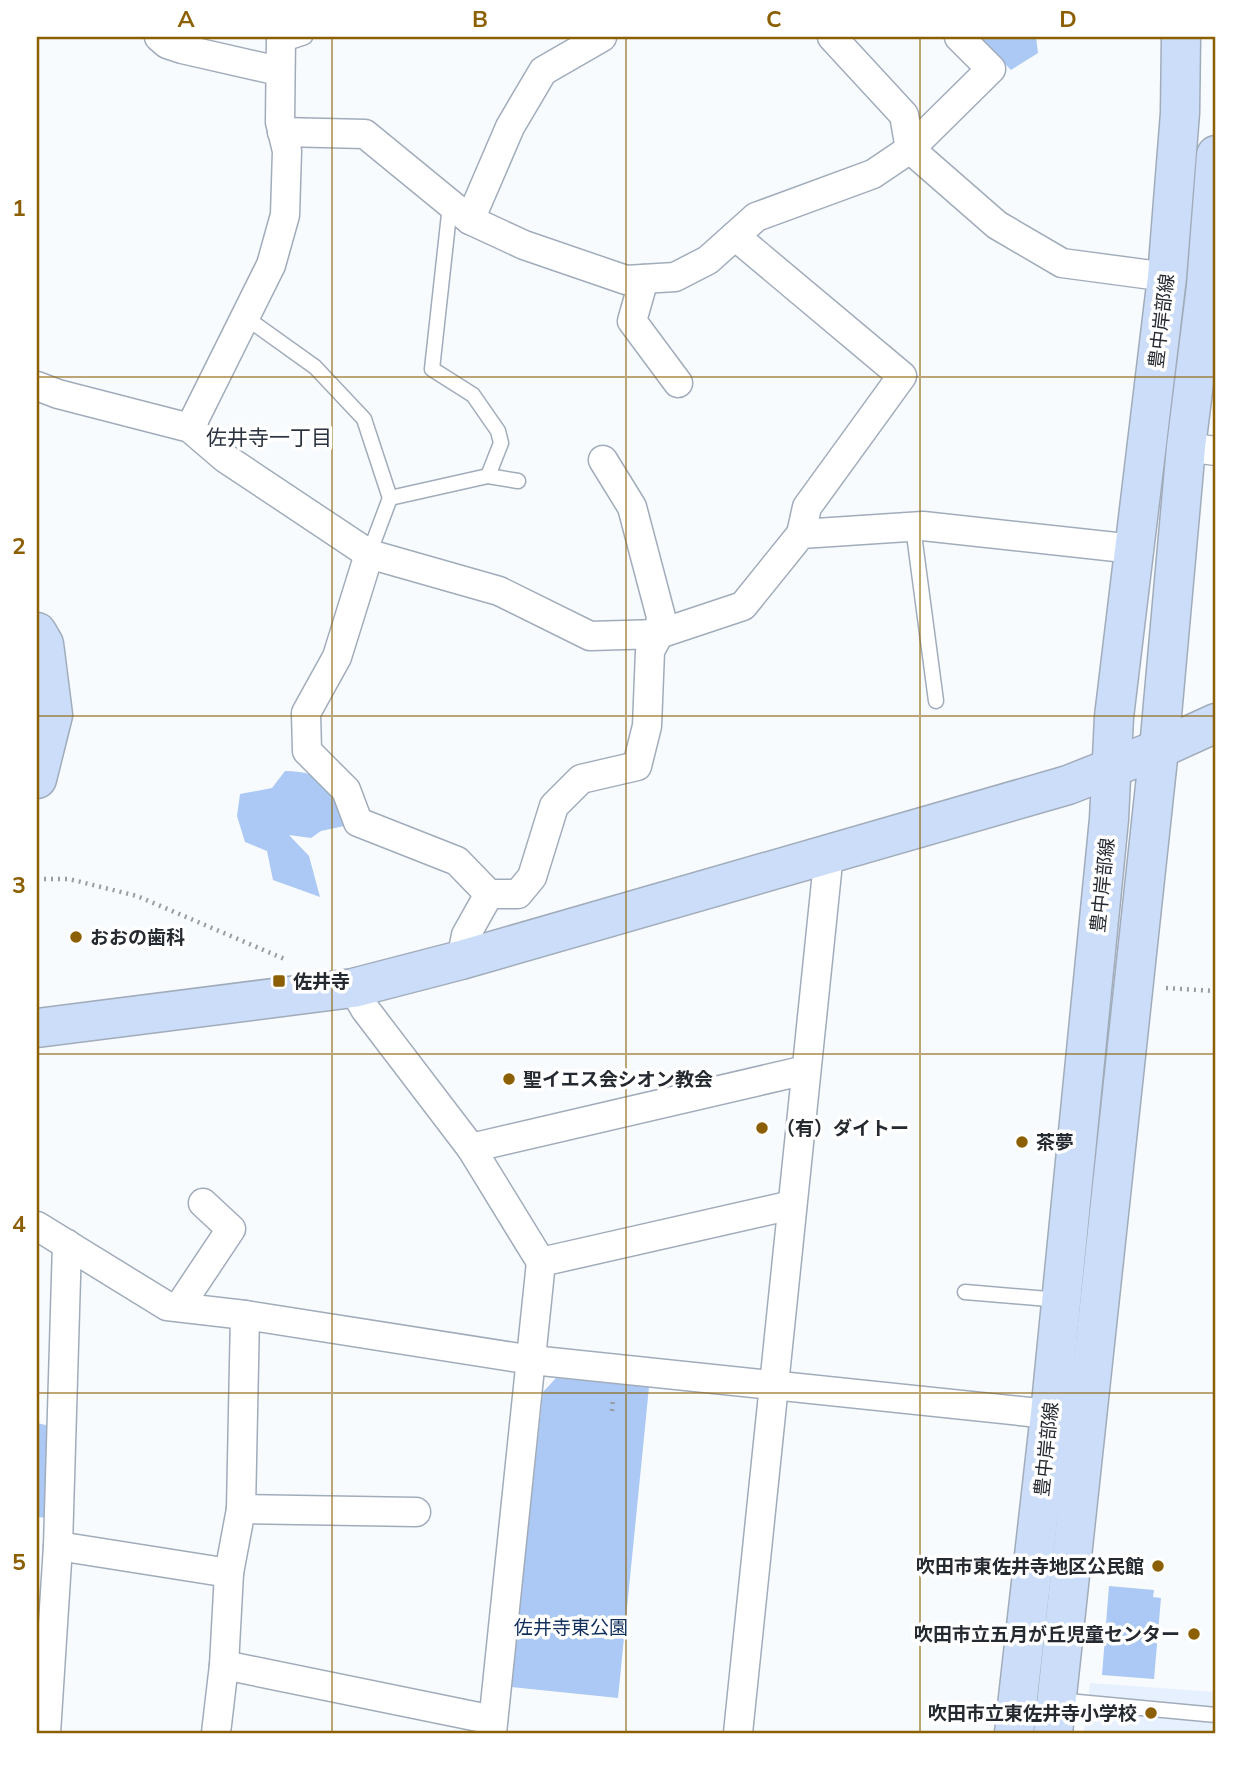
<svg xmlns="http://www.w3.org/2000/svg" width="1253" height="1770" viewBox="0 0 1253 1770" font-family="Mulish,'Noto Sans JP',sans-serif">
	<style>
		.built { fill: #e7f0fe }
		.green { fill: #abc9f4 }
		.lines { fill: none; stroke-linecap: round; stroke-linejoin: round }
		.lane-casing { stroke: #a1acbb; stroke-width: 17 }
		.street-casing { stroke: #a1acbb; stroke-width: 31 }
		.secondary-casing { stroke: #a1acbb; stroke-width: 41 }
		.path { stroke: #999ca1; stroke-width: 4.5; stroke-dasharray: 2 5; stroke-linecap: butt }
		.lane { stroke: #fff; stroke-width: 14 }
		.street { stroke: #fff; stroke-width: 28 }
		.secondary { stroke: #cbddf8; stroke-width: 38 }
		.grid { fill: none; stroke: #8b5f02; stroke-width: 2; stroke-opacity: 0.55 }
		.poi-dot { fill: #8b5f02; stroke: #fff; stroke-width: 2.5 }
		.labels { text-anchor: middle; stroke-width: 7; stroke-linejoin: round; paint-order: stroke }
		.street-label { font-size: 19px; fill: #252930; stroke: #fff }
		.poi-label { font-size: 19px; font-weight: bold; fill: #252930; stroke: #fff; text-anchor: start }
		.park-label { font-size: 19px; fill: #0e2e5c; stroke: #fff }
		.neighbourhood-label { font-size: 21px; fill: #2a333f; stroke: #fff }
		.neatline { fill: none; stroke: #8b5f02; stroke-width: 2.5 }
		.grid-label { font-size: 23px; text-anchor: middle; font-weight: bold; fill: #8b5f02 }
	</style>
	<rect width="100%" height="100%" fill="#f8fbfe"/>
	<path class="built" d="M1090,1683L1216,1692V1733H1084Z"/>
	<g class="green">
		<path d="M979,37H1036L1038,53L1011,70Z"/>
		<path d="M285,771C328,771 331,791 344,826L321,831L311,838L289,835L309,856L320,897L273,880L267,851L245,842L237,816L240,794L272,788Z"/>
		<path d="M556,1378L649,1387L618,1698L511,1687L543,1392Z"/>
		<path d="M37,1423L50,1426L48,1518L37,1517Z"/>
		<path d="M1109,1586L1154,1590L1153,1597L1161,1598L1154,1679L1102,1675Z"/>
	</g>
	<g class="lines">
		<defs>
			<g id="lane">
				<path d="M281,45L305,37"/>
				<path d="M245,317L315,367L364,419L390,498"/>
				<path d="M488,476L518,481"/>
				<path d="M913,527L936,701"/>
				<path d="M369,554L390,498L488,476L501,443L498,431L473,395L432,369L450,205"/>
				<path d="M965,1292L1060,1300"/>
				<path d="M1057,1700L1216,1715"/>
			</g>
			<g id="street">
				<path d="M159,37L167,44L182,49L279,71"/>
				<path d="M959,37L991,69L910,149L997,225L1062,263L1167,277"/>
				<path d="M282,132L365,134L470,220L524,245L626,280L675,277L708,260L756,217L873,174L910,149L904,115L832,37"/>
				<path d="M470,220L510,127L543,71L602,37"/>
				<path d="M735,236L902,376L807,507L801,534"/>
				<path d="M644,279L632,321L678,383"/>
				<path d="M37,386L58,394L190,428L225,458L369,554L499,591L590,636L659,634L743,606L801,534L923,526L1134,549"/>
				<path d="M190,428L271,265L285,215L287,151L280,122L281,37"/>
				<path d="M1186,447L1216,451"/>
				<path d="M369,554L337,657L306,713L307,751L346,790L358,822L457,861L489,894H518L532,877L554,806L581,779L637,766L647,726L650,651L659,634L661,617L632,507L603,460"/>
				<path d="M461,960L466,935L489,894"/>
				<path d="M353,988L365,1009L471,1148L541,1262L492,1733"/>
				<path d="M471,1148L806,1070"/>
				<path d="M37,1226L167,1306L245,1315L532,1360L1068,1416"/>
				<path d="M541,1262L792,1205"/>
				<path d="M179,1307L231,1229L203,1203"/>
				<path d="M241,1509L416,1512"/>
				<path d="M58,1546L229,1573"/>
				<path d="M224,1665L493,1720"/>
				<path d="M46,1733L58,1546L67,1244"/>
				<path d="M216,1733L224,1665L229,1573L241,1509L245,1315"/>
				<path d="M738,1733L829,853"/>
			</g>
			<g id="secondary">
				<path d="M37,632L44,644L53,715L37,779"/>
				<path d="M37,1028L353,988L461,960L1068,785L1159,749L1216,723"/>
				<path d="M1014,1733L1050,1414L1109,819L1114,717L1167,277L1180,113L1181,37"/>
				<path d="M1053,1733L1159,749L1186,447L1206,286L1216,155"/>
			</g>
		</defs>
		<use href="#lane" class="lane-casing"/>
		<use href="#street" class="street-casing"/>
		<use href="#secondary" class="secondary-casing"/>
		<g class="path">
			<path d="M37,879H69L137,896L287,960"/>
			<path d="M1166,988L1214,991"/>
			<path d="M612,1411L613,1398"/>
		</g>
		<use href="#lane" class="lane"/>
		<use href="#street" class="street"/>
		<use href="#secondary" class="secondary"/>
	</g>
	<path class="grid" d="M332,37V1733M626,37V1733M920,37V1733M37,377H1216M37,716H1216M37,1054H1216M37,1393H1216"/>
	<g class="poi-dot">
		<circle cx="76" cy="937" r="7"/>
		<rect x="272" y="974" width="14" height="14" rx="3.5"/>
		<circle cx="509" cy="1079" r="7"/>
		<circle cx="762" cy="1128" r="7"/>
		<circle cx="1022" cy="1142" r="7"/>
		<circle cx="1158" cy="1566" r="7"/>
		<circle cx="1194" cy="1634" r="7"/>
		<circle cx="1151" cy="1713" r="7"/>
	</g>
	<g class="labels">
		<g class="street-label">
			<text transform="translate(1161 321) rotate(-83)" y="7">豊中岸部線</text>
			<text transform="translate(1102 885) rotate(-84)" y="7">豊中岸部線</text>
			<text transform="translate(1046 1449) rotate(-84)" y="7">豊中岸部線</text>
		</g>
		<g class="poi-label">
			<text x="90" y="944">おおの歯科</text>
			<text x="293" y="988">佐井寺</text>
			<text x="523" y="1086">聖イエス会シオン教会</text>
			<text x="776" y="1135">（有）ダイトー</text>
			<text x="1036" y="1149">茶夢</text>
			<text x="1144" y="1573" text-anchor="end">吹田市東佐井寺地区公民館</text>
			<text x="1180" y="1641" text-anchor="end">吹田市立五月が丘児童センター</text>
			<text x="1137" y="1720" text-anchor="end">吹田市立東佐井寺小学校</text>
		</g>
		<g class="park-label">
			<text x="571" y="1634">佐井寺東公園</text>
		</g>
		<g class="neighbourhood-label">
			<text x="269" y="445">佐井寺一丁目</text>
		</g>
	</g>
	<rect width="1253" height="1770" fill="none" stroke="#ffffff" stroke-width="77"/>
	<rect x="38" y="38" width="1176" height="1694" class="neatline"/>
	<g class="grid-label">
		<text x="186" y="27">A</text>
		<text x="480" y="27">B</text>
		<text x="774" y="27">C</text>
		<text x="1068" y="27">D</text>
		<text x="19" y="216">1</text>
		<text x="19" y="554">2</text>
		<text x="19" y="893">3</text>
		<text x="19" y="1232">4</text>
		<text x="19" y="1570">5</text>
	</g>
</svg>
